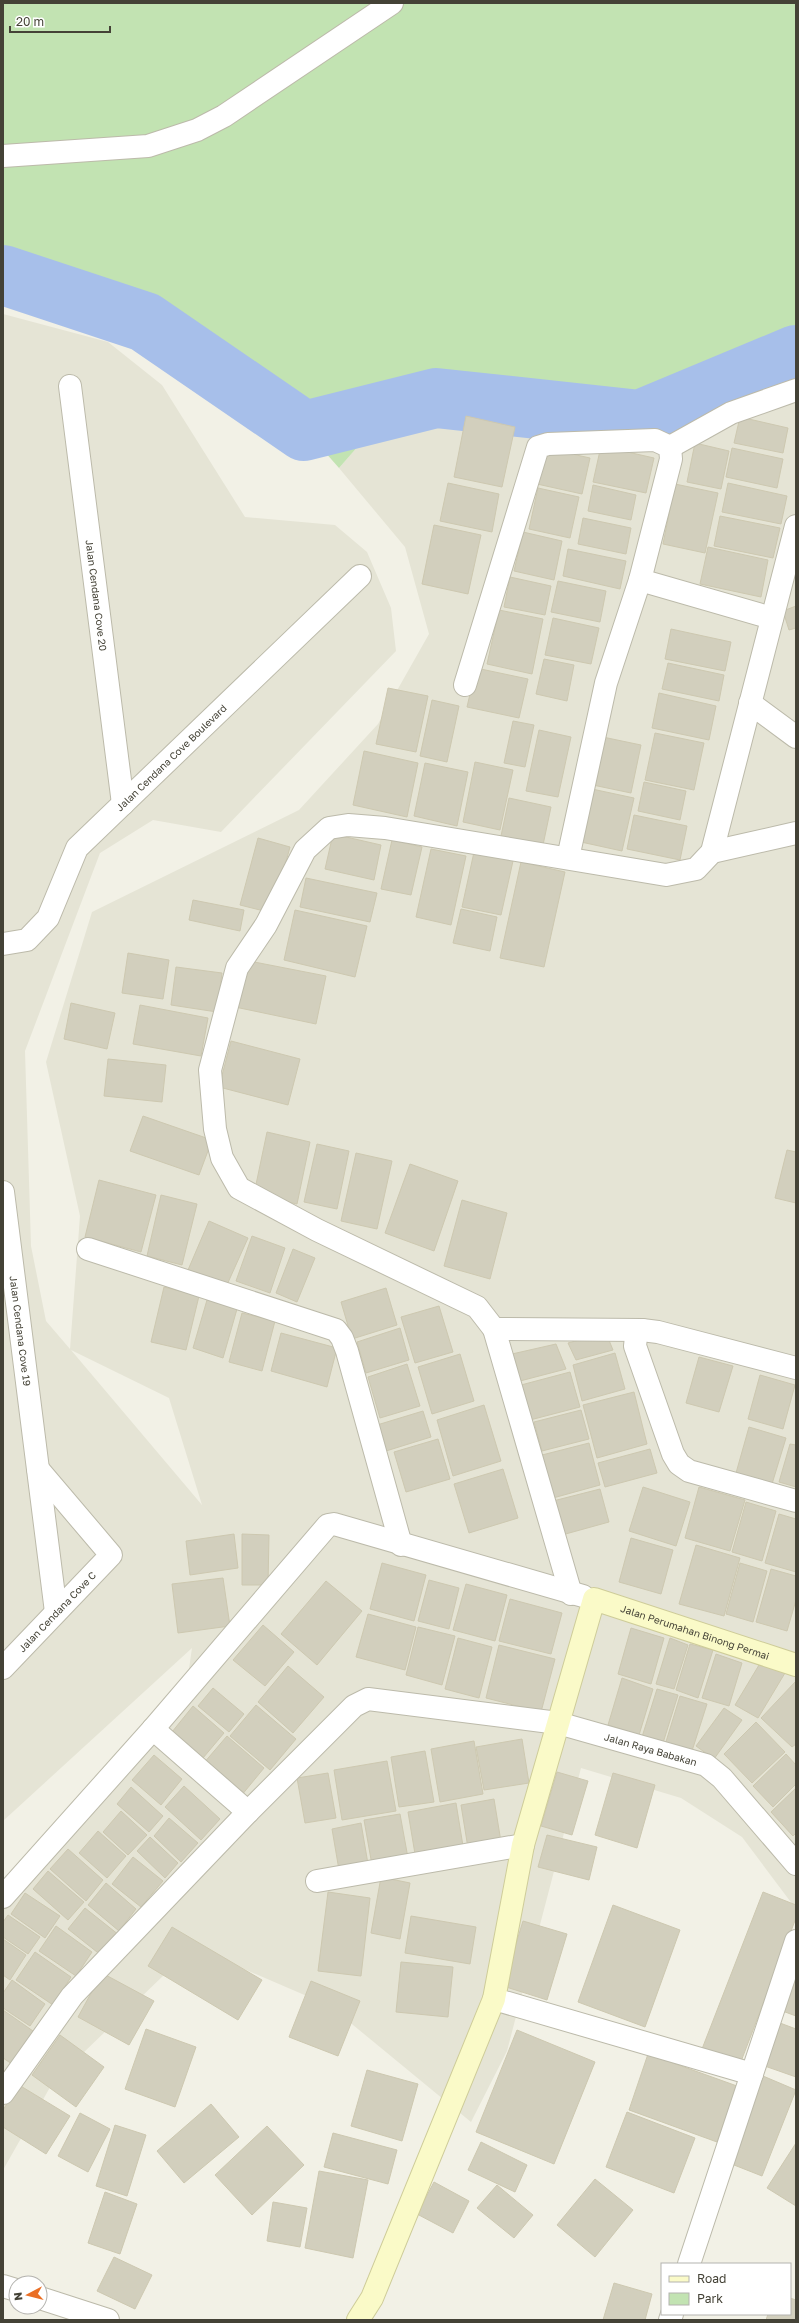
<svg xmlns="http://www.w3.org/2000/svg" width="799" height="2323" viewBox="0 0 799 2323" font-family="'Golos Text',sans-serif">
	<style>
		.residential { fill: #e5e4d5; fill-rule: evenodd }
		.green { fill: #c2e3b2 }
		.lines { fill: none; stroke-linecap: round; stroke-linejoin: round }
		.river { stroke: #a7bfea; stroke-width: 60 }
		.building { fill: #d2cfbd; stroke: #cdc8b0 }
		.street-casing { stroke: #bcbaaa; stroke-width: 24 }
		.secondary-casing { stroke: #cecc99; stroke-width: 24 }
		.street { stroke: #fff; stroke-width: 22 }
		.secondary { stroke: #fafac8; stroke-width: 22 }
		.labels { text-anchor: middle; stroke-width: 3; stroke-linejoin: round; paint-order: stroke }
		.street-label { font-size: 10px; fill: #444236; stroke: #fff }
	</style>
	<rect width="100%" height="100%" fill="#f2f1e6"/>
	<path class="residential" d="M3,314L108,342L162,385L245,517L335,525L367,552L391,608L396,651L221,832L153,820L100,853L25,1051L31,1246L46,1321L70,1349L80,1216L46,1062L92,912L299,810L378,724L429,634L405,547L339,468L367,436L474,420L671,429L788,374H796V1909L742,1837L681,1798L581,1768L507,2051L471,2122L330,2006L193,1947L53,2082L3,2170V1907L183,1711L192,1648L3,1821ZM71,1350L169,1398L202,1505Z"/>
	<path class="green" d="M3,3H796V374H788L671,429L613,451L474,420L367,436L339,468L235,350L56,273L3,265Z"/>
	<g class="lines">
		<path class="river" d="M3,275L145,322L304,431L436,398L640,420L796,355"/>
	</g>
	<g class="building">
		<path d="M466,416L515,427L502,487L454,477Z"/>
		<path d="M740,417L788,428L783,453L734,443Z"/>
		<path d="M695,443L729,451L721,489L687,482Z"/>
		<path d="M601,446L654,458L646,493L593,482Z"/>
		<path d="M545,448L590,458L582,494L537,484Z"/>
		<path d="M732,448L783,459L777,488L726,477Z"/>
		<path d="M448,483L499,494L492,532L440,521Z"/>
		<path d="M728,483L787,496L781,524L722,512Z"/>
		<path d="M675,484L718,493L705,553L663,544Z"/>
		<path d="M593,485L636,495L631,520L588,511Z"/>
		<path d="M538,488L579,497L570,538L529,529Z"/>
		<path d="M720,516L780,528L773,558L714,546Z"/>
		<path d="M583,518L631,528L626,554L578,544Z"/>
		<path d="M434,525L481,535L468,594L422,584Z"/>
		<path d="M523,532L562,541L554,580L514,571Z"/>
		<path d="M708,547L768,560L761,597L700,584Z"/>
		<path d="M568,549L626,561L620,589L563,576Z"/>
		<path d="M510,577L551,586L545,615L504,607Z"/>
		<path d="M558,581L606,591L600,622L551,612Z"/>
		<path d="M796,606V628L789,630L783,611Z"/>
		<path d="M499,610L543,619L532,674L487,664Z"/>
		<path d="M553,618L599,628L591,664L545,655Z"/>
		<path d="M671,629L731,642L725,671L665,659Z"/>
		<path d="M544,659L574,665L567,701L536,694Z"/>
		<path d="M668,663L724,675L719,701L662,689Z"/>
		<path d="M476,668L528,679L519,718L467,707Z"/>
		<path d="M388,688L428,696L416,752L376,744Z"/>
		<path d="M659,693L716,706L709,740L652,728Z"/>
		<path d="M432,700L459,706L447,762L420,756Z"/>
		<path d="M513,721L534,725L525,767L504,763Z"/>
		<path d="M539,730L571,737L558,797L526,791Z"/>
		<path d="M655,733L704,743L694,790L645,780Z"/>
		<path d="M598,736L641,745L631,793L588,784Z"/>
		<path d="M364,751L418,763L407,817L353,805Z"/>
		<path d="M475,762L513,770L500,830L463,822Z"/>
		<path d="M425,763L468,772L457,826L414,816Z"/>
		<path d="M644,782L686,791L680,820L638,811Z"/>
		<path d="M592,789L634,798L622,851L581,842Z"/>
		<path d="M509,798L551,807L543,845L501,836Z"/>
		<path d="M634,815L687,826L680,860L627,849Z"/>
		<path d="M333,834L381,845L374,880L325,869Z"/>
		<path d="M258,838L290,847L272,913L240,905Z"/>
		<path d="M392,840L422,847L411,895L381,889Z"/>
		<path d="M431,849L466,856L451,925L416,917Z"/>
		<path d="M474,852L513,861L501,915L462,907Z"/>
		<path d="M521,862L565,872L544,967L500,958Z"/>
		<path d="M306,878L377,893L370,922L300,907Z"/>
		<path d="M193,900L244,910L240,931L189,920Z"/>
		<path d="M461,909L497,917L490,951L453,943Z"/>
		<path d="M295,910L367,926L355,977L284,960Z"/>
		<path d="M128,953L169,960L163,999L122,993Z"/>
		<path d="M244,960L326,976L316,1024L235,1007Z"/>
		<path d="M176,967L222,973L217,1012L171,1005Z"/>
		<path d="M71,1003L115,1013L107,1049L64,1039Z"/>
		<path d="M140,1005L208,1018L201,1056L133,1044Z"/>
		<path d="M231,1041L300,1059L288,1105L219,1087Z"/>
		<path d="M108,1059L166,1065L162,1102L104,1096Z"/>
		<path d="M143,1116L212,1140L199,1175L130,1151Z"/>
		<path d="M267,1132L310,1142L297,1204L254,1194Z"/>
		<path d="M317,1144L349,1151L337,1209L304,1202Z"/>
		<path d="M787,1150L796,1152V1203L775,1198Z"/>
		<path d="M356,1153L392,1161L377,1229L341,1221Z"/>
		<path d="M410,1164L458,1181L434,1251L385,1233Z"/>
		<path d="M99,1180L156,1195L141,1252L85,1237Z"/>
		<path d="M161,1195L197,1204L182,1265L147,1256Z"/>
		<path d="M462,1200L507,1213L490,1279L444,1266Z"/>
		<path d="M209,1221L248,1238L226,1287L188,1270Z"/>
		<path d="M252,1236L285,1248L270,1293L236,1281Z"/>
		<path d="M293,1249L315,1258L297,1302L276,1293Z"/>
		<path d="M164,1287L199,1296L186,1350L151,1342Z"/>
		<path d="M386,1288L397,1325L352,1339L341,1302Z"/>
		<path d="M207,1300L237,1309L223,1358L193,1348Z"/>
		<path d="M439,1306L453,1352L415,1363L401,1317Z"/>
		<path d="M242,1313L275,1321L262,1371L229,1362Z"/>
		<path d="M400,1328L409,1360L366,1373L357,1342Z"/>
		<path d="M281,1333L337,1348L327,1387L271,1371Z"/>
		<path d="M606,1333L613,1350L576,1360L568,1343Z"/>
		<path d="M556,1344L566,1369L520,1381L512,1354Z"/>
		<path d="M615,1353L625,1389L582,1401L573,1365Z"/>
		<path d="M460,1354L474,1401L432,1414L418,1367Z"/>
		<path d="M699,1357L733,1366L719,1412L686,1403Z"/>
		<path d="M407,1364L420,1406L380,1418L368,1377Z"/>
		<path d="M570,1372L580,1407L530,1420L521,1385Z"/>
		<path d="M760,1375L795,1385L783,1429L748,1419Z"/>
		<path d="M634,1392L647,1444L597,1458L583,1405Z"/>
		<path d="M484,1405L501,1461L453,1476L437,1420Z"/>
		<path d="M581,1410L589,1439L542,1451L534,1422Z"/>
		<path d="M423,1411L431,1437L386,1451L377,1425Z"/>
		<path d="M749,1427L786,1438L772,1484L736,1473Z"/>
		<path d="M438,1439L450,1479L406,1492L394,1452Z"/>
		<path d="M589,1443L600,1485L553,1498L542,1455Z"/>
		<path d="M790,1444L796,1445V1487L779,1482Z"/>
		<path d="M650,1449L657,1473L605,1487L598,1463Z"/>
		<path d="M503,1469L518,1518L469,1533L454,1484Z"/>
		<path d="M643,1487L690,1502L676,1546L629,1531Z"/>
		<path d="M699,1487L745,1500L730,1551L685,1538Z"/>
		<path d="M600,1489L609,1522L562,1535L553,1501Z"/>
		<path d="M746,1502L776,1511L762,1561L732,1552Z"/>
		<path d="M779,1514L796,1519V1572L765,1563Z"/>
		<path d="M234,1534L238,1568L190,1575L186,1541Z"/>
		<path d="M242,1534L269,1535L268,1585H242Z"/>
		<path d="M631,1538L673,1550L661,1594L619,1582Z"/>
		<path d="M696,1545L740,1558L724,1616L679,1604Z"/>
		<path d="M382,1563L426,1575L414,1621L370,1609Z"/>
		<path d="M740,1563L767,1571L753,1622L726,1614Z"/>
		<path d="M771,1569L796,1576V1600L787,1631L756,1622Z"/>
		<path d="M223,1578L230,1626L178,1633L172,1584Z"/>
		<path d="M429,1580L459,1588L449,1629L418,1621Z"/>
		<path d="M326,1581L362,1611L317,1665L281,1634Z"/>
		<path d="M466,1584L507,1595L495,1641L453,1630Z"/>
		<path d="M510,1599L562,1613L551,1654L499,1641Z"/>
		<path d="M368,1614L416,1627L405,1670L356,1657Z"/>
		<path d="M263,1625L294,1652L265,1686L233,1660Z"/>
		<path d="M418,1627L455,1636L442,1685L406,1675Z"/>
		<path d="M631,1628L664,1638L651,1684L618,1674Z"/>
		<path d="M458,1638L492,1647L479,1698L445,1689Z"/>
		<path d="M670,1638L688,1645L674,1689L656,1684Z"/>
		<path d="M690,1644L713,1650L698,1698L676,1690Z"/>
		<path d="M499,1645L555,1659L541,1712L486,1698Z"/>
		<path d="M716,1654L742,1663L729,1706L702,1698Z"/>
		<path d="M762,1660L785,1673L758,1718L735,1705Z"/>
		<path d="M288,1666L324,1697L293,1733L258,1702Z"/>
		<path d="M622,1678L653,1689L639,1735L608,1725Z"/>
		<path d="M796,1681V1744L792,1747L761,1718Z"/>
		<path d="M213,1688L244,1714L229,1732L198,1706Z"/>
		<path d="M657,1689L678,1695L663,1743L642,1737Z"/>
		<path d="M680,1696L707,1704L691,1754L665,1745Z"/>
		<path d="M256,1705L296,1739L270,1770L230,1736Z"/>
		<path d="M193,1706L224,1733L203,1758L172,1732Z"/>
		<path d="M724,1708L742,1720L714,1759L696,1746Z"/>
		<path d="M756,1722L785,1752L752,1783L724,1754Z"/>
		<path d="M227,1736L264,1768L241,1796L203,1764Z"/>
		<path d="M522,1739L529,1783L484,1790L476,1747Z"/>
		<path d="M474,1741L483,1794L440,1802L431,1749Z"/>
		<path d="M425,1751L434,1802L399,1807L391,1757Z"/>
		<path d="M786,1754L796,1765V1784L773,1807L753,1786Z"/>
		<path d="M154,1755L182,1779L161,1805L132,1780Z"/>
		<path d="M387,1761L396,1811L342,1820L334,1770Z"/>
		<path d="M557,1772L588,1781L572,1835L541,1826Z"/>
		<path d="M328,1773L336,1818L305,1823L297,1778Z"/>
		<path d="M613,1773L655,1785L637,1848L595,1835Z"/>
		<path d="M184,1786L220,1819L201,1840L165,1807Z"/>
		<path d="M131,1787L163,1816L149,1832L117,1804Z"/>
		<path d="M796,1788V1833L793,1836L771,1812Z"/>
		<path d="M494,1799L501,1842L468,1848L461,1805Z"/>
		<path d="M456,1803L463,1846L415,1854L408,1812Z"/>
		<path d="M121,1811L147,1835L128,1855L103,1832Z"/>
		<path d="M400,1814L408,1858L372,1865L364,1820Z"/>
		<path d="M169,1818L198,1843L181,1862L154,1836Z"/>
		<path d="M361,1823L368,1864L339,1870L332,1829Z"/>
		<path d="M98,1831L126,1856L107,1878L79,1853Z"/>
		<path d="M547,1835L597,1847L589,1880L538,1867Z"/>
		<path d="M150,1837L178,1863L165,1878L137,1851Z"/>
		<path d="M68,1849L103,1880L86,1901L50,1869Z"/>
		<path d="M133,1857L163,1881L141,1907L112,1884Z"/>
		<path d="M48,1871L84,1902L68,1920L33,1889Z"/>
		<path d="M381,1877L410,1883L400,1939L371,1933Z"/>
		<path d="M106,1883L136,1909L119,1931L88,1905Z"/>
		<path d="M328,1892L370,1898L361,1976L318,1971Z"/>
		<path d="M763,1892L796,1905V1918L740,2064L702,2049Z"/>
		<path d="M25,1893L60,1916L45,1938L11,1914Z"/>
		<path d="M613,1905L680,1930L645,2027L578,2002Z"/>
		<path d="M85,1908L119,1935L102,1956L68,1929Z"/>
		<path d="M8,1915L40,1937L28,1954L3,1937V1922Z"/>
		<path d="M411,1916L476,1927L470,1964L405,1953Z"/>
		<path d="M523,1921L567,1934L547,2000L503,1986Z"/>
		<path d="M56,1926L92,1952L76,1976L39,1951Z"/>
		<path d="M172,1927L262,1980L238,2020L148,1966Z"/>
		<path d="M3,1939L26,1955L10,1980L3,1975Z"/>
		<path d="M35,1952L71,1977L53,2005L16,1980Z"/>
		<path d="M796,1959V2016L777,2009Z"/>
		<path d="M401,1962L453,1967L448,2017L396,2012Z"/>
		<path d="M102,1973L154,2001L129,2045L78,2017Z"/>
		<path d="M12,1980L45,2004L30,2026L3,2008V1993Z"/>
		<path d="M311,1981L360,2001L338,2056L289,2037Z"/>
		<path d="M3,2010L33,2031L12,2064L3,2058Z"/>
		<path d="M772,2020L796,2029V2077L759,2064Z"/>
		<path d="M146,2029L196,2047L175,2107L125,2089Z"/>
		<path d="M517,2030L595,2062L554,2164L476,2132Z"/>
		<path d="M60,2035L104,2067L76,2107L32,2075Z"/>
		<path d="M648,2054L737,2086L717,2142L629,2110Z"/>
		<path d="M367,2070L418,2084L402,2141L351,2126Z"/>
		<path d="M763,2076L796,2090L762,2176L729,2163Z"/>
		<path d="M19,2085L70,2116L46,2154L3,2127V2110Z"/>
		<path d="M211,2104L239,2137L184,2183L157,2151Z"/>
		<path d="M627,2112L695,2138L674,2193L606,2167Z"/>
		<path d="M80,2113L110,2129L88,2172L58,2156Z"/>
		<path d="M115,2125L146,2135L127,2196L96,2186Z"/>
		<path d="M267,2126L304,2165L252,2215L215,2175Z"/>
		<path d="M333,2133L397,2150L388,2184L324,2167Z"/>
		<path d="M481,2142L527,2165L515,2192L468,2170Z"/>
		<path d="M796,2143V2206L767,2188Z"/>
		<path d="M319,2171L368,2180L353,2258L305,2248Z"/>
		<path d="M595,2179L633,2210L595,2257L557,2225Z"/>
		<path d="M434,2182L469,2201L453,2233L417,2214Z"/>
		<path d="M497,2185L533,2215L514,2238L477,2208Z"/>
		<path d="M105,2192L137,2204L120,2254L88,2243Z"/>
		<path d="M273,2202L307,2208L300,2247L267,2241Z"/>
		<path d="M114,2257L152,2275L135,2309L97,2291Z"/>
		<path d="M614,2283L652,2294L645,2320H603Z"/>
		<path d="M790,2298L796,2300V2320H766L768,2314H790Z"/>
	</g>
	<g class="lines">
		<defs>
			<g id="street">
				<path d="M3,156L148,146L197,130L224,116L392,3"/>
				<path id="s1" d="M70,386L123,804"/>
				<path d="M670,447L731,413L796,390"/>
				<path d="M640,580L772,618"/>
				<path d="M465,685L538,447L548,444L655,440L670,447L671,459L640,580L606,683L568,858"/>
				<path d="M750,703L796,737"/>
				<path d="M712,852L796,833"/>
				<path id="s2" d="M3,944L27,940L48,918L77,848L360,576"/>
				<path id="s3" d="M3,1192L56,1612"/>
				<path d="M88,1249L336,1330L342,1338L347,1351L401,1545"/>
				<path d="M494,1329L642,1330"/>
				<path d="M796,1368L658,1332L642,1330L636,1337L635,1346L673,1454L679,1464L689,1471L796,1501"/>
				<path d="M571,1594L494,1329L477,1307L317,1230L239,1188L222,1158L215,1129L210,1070L237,968L266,925L305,850L329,828L348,825L385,828L666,875L696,869L712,852L796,526"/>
				<path id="s4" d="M3,1668L111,1555L38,1469"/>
				<path d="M153,1729L248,1812"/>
				<path d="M317,1881L523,1845"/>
				<path d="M3,1897L153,1729L328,1525L334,1524L583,1596"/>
				<path d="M494,1999L752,2074"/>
				<path id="s5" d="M3,2093L72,1996L248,1812L354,1706L368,1699L558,1723L706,1765L722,1778L796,1864"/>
				<path d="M689,2264L796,1941"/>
				<path d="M3,2286L16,2290"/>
				<path d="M40,2298L108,2320"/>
				<path d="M670,2320L672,2314"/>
			</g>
			<g id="secondary">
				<path id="s6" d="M358,2320L372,2298L494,1999L523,1845L594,1599L796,1665"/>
			</g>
		</defs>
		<use href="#street" class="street-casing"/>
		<use href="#secondary" class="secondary-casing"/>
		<use href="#street" class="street"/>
		<use href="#secondary" class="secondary"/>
	</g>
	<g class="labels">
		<g class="street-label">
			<text dy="4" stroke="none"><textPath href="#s1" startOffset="211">Jalan Cendana Cove 20</textPath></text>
			<text dy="4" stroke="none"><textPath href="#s2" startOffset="261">Jalan Cendana Cove Boulevard</textPath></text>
			<text dy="4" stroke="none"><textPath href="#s3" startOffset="140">Jalan Cendana Cove 19</textPath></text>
			<text dy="4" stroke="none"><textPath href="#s4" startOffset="78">Jalan Cendana Cove C</textPath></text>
			<text dy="4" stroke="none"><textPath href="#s6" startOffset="868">Jalan Perumahan Binong Permai</textPath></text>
			<text dy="4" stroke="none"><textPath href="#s5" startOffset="827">Jalan Raya Babakan</textPath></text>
		</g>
	</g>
	<rect width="799" height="2323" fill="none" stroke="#444236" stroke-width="8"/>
	<rect x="661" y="2263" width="130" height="52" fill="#ffffff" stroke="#b4b3af"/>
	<rect x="669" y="2276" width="20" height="6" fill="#fafac8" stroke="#b4b3af"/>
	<text x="697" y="2283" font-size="12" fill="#444236">Road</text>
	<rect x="669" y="2293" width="20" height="12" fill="#c2e3b2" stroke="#b4b3af"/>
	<text x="697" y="2303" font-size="12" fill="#444236">Park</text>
	<g transform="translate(28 2295) rotate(263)"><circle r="19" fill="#ffffff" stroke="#b4b3af"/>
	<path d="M0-3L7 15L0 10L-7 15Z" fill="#ea6f25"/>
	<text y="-6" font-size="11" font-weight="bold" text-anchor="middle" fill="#444236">N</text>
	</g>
	<path d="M10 26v6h100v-6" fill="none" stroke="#444236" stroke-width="2"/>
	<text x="16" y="26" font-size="12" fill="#444236" stroke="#ffffff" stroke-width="3" paint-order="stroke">20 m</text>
</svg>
